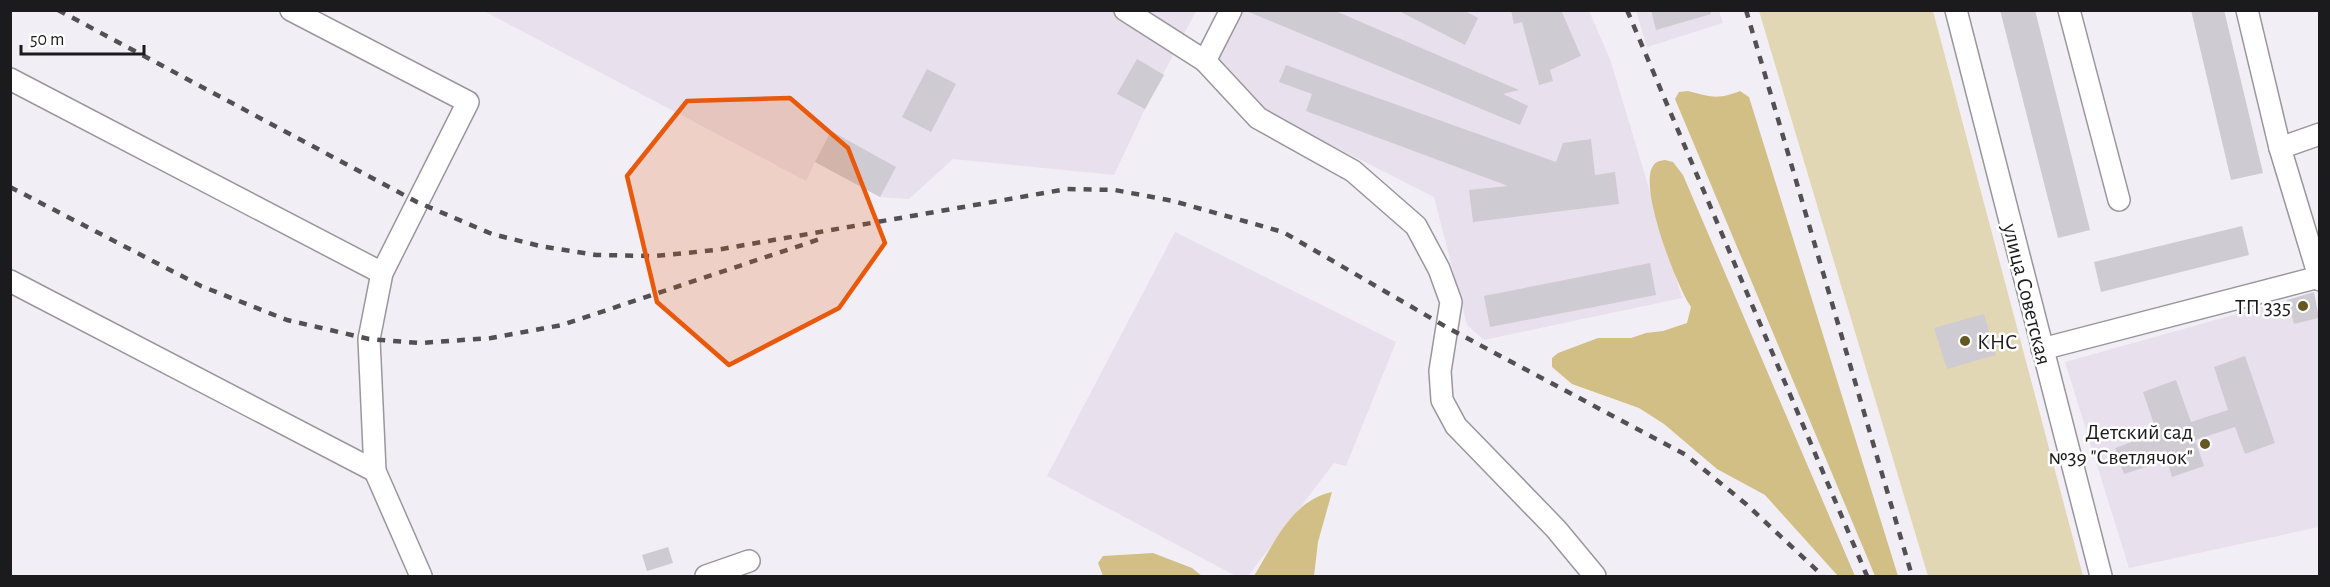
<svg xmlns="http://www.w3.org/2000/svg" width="2330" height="587" viewBox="0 0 2330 587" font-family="'Alegreya Sans',sans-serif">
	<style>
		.built { fill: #e8e0ed }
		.green { fill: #e2d7b4 }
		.forest { fill: #d2bf86 }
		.building { fill: #cfcbd2 }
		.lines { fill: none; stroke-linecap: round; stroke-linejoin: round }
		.minor-casing { stroke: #99969c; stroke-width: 24 }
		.minor { stroke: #fff; stroke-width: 21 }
		.rail { stroke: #525053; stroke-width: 4.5; stroke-dasharray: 8 8; stroke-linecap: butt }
		.marked { fill: #e8590c; fill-opacity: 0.2; stroke: #e8590c; stroke-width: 4.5; stroke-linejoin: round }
		.poi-dot { fill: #655623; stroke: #fff; stroke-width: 2 }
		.labels { text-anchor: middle; stroke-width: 5; stroke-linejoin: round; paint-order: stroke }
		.street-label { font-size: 22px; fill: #1b1a1c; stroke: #fff }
		.poi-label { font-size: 22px; fill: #1b1a1c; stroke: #fff; text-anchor: end }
	</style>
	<rect width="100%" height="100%" fill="#f2eef5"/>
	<g class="built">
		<path d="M484,11H1196L1145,109L1114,175L953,159L909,199L880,197L815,162L806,181Z"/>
		<path d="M1218,11H1589L1610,59L1682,298L1484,340L1467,325L1434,197L1260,109L1198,50Z"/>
		<path d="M1636,11H1719L1723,23L1647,47Z"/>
		<path d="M1175,232L1396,342L1346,466L1334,463L1248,576H1236L1047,476Z"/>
		<path d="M2287,300L2294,324L2319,318V527L2129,568L2065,362Z"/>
	</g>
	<path class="green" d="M1759,11H1933L2083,576H1928Z"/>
	<g class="forest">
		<path d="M1688,91C1711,97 1718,100 1740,91L1749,97L1898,576H1875L1675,99L1679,92Z"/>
		<path d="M1665,160L1673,162L1683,175L1855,576H1838L1765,495L1717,469L1664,424L1639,408L1572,384L1552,367V358L1558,353L1598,338H1631L1646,333L1663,331L1687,323L1691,307C1677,287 1638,187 1653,166C1656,161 1660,161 1665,160Z"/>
		<path d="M1332,492L1318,542L1314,576H1254C1273,545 1292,500 1332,492Z"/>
		<path d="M1153,553L1192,568L1202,576H1103L1098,563L1103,556Z"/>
	</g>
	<g class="building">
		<path d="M1244,10H1333L1519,90L1503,94L1528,106L1520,125Z"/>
		<path d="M1397,10H1463L1478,18L1465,45Z"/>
		<path d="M1511,10H1561L1581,56L1550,70L1553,81L1539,85L1522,22L1514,24Z"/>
		<path d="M1651,10H1711V14L1656,30Z"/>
		<path d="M2000,10H2035L2090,230L2058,238Z"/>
		<path d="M2191,10H2224L2263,173L2231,180Z"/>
		<path d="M1137,59L1164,75L1145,109L1117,94Z"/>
		<path d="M1286,65L1556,162L1563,143L1591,139L1595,175L1615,172L1619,204L1473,222L1469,190L1508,186L1306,111L1312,94L1279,82Z"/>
		<path d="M927,69L956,84L931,132L902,117Z"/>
		<path d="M831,131L896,167L880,197L815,162Z"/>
		<path d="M2242,226L2249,255L2101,292L2094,262Z"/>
		<path d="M1650,263L1656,295L1490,327L1484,296Z"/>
		<path d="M2314,292L2319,318L2294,324L2287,300Z"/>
		<path d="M1984,314L1996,355L1947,369L1934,328Z"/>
		<path d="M2245,356L2275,443L2245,454L2235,427L2195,440L2204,466L2172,477L2167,460L2124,474L2115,448L2157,433L2143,392L2176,380L2191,422L2228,410L2214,367Z"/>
		<path d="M668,547L673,563L647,571L642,555Z"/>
	</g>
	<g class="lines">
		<defs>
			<g id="minor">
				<path d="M291,10L468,102L382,273L369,339L375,471L421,576"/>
				<path d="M1125,10L1205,61"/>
				<path d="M1231,10L1205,61L1258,118L1353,171L1416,226L1439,269L1451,302L1440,371L1442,400L1456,426L1556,529L1595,576"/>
				<path d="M1956,10L2101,576"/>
				<path d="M2069,10L2119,200"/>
				<path d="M2247,10L2280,148L2320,280"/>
				<path d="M10,79L382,273"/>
				<path d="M2280,148L2320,134"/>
				<path d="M10,281L375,471"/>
				<path d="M2042,349L2319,277"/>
				<path d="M706,576L749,561"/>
			</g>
		</defs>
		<use href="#minor" class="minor-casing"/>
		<use href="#minor" class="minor"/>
		<g class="rail">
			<path d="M58,10L417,202L492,234L540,246L596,255L655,256L716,250L1067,189L1115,190L1173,201L1283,232L1448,328L1686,455L1746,504L1823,576"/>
			<path d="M1627,10L1867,576"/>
			<path d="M1746,10L1912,576"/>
			<path d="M10,187L201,286L287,320L369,339L420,343L491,338L562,325L823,238"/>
		</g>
	</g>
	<path class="marked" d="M790,98L848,148L885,243L839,308L729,365L657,302L627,176L687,101Z"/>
	<g class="poi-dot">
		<circle cx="2303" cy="306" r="6"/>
		<circle cx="1965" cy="341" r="6"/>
		<circle cx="2205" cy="444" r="6"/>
	</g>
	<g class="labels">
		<g class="street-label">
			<text transform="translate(2028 294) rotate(76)" y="8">улица Советская</text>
		</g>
		<g class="poi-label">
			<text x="2291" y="314">ТП 335</text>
			<text x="1977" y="349" text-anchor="start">КНС</text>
			<text x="2193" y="439">Детский сад<tspan x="2193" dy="25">№39 "Светлячок"</tspan></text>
		</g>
	</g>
	<rect width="2330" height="587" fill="none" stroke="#1b1a1c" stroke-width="24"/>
	<path d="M21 45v9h123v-9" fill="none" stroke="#1b1a1c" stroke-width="3"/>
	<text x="30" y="45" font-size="18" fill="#1b1a1c" stroke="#ffffff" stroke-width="4.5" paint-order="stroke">50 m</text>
</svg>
